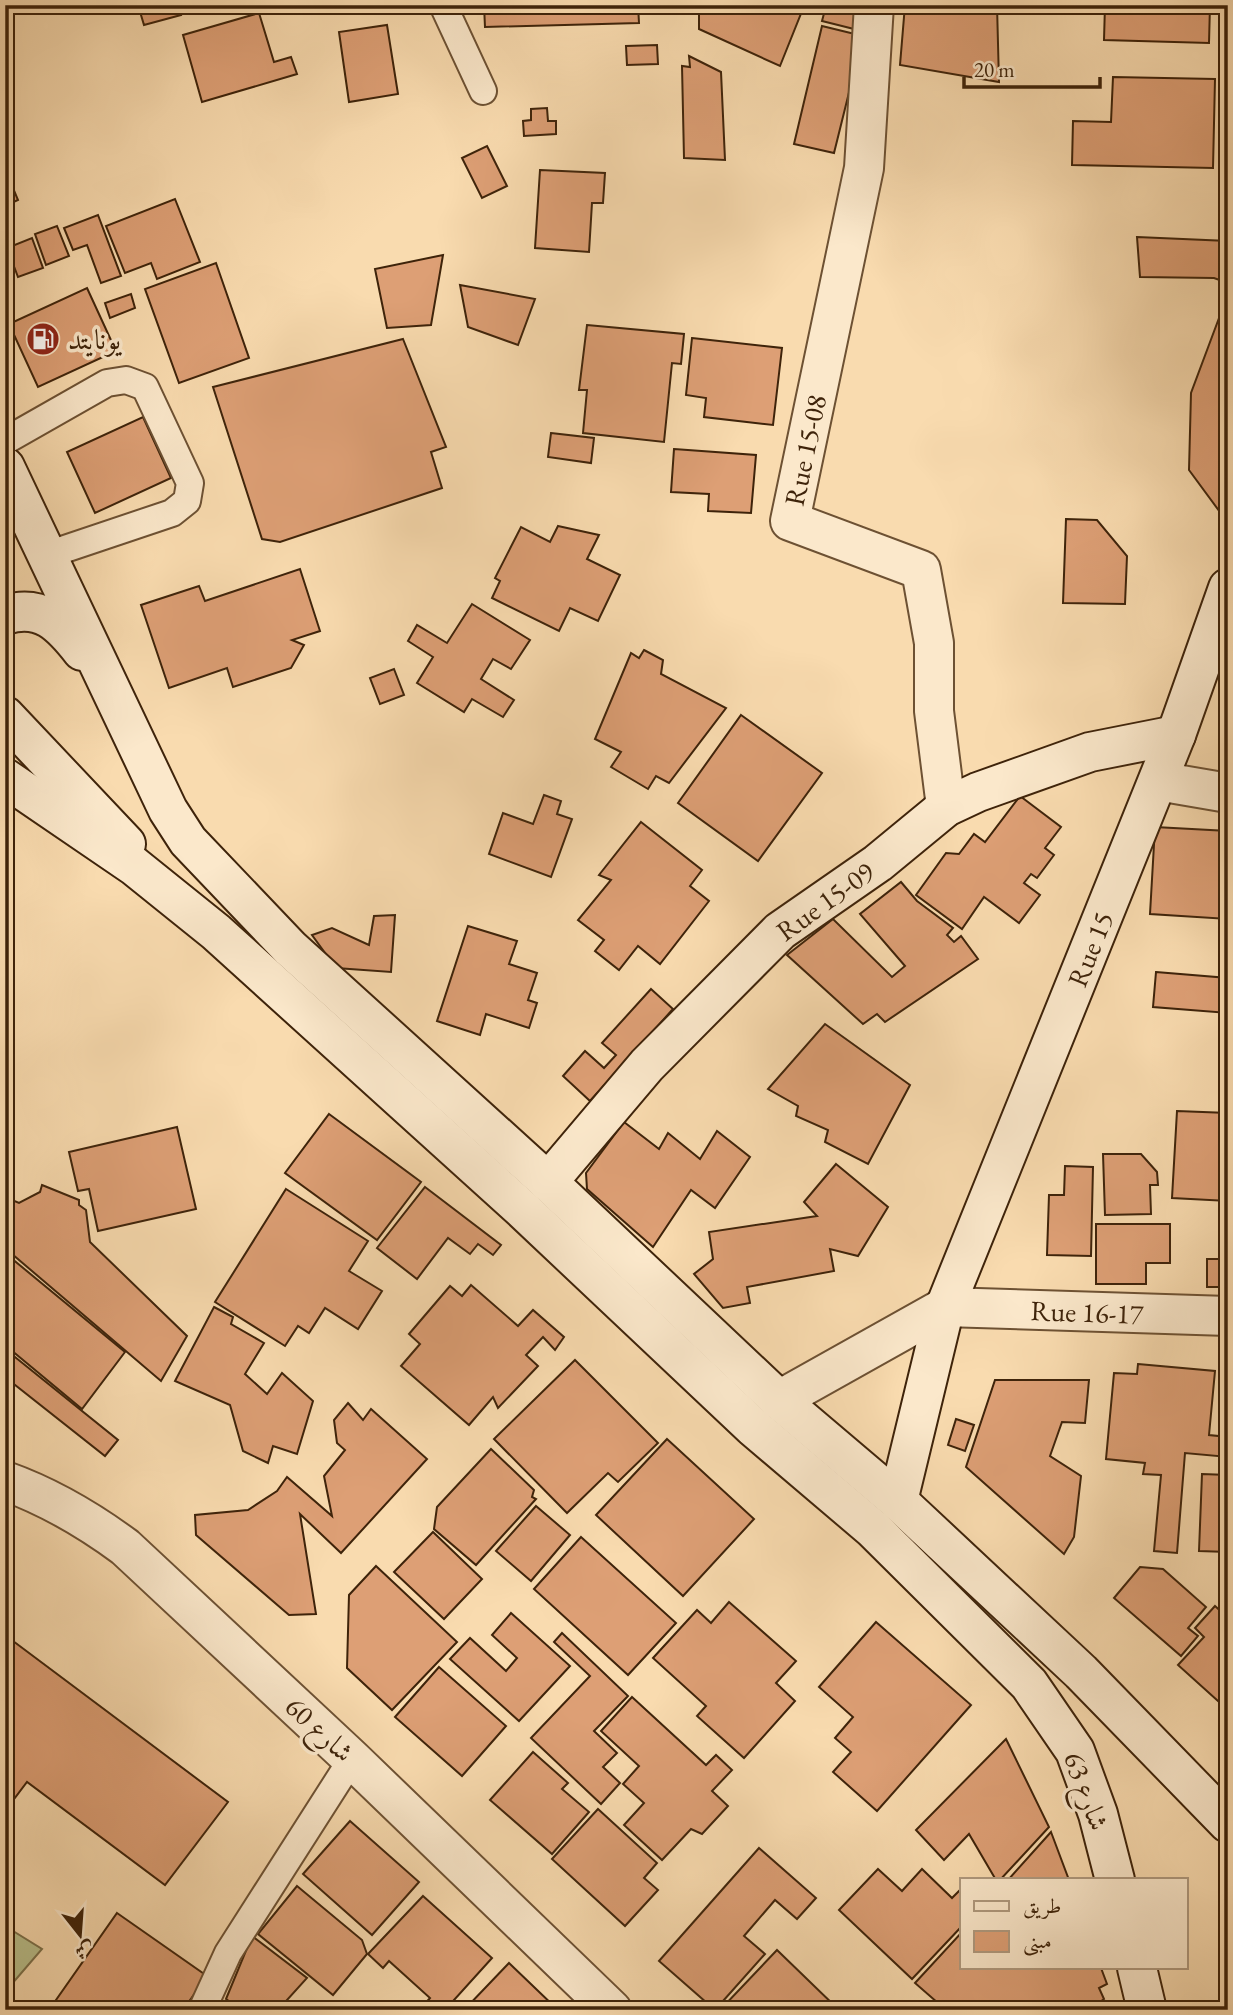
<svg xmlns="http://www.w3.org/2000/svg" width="1233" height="2015" viewBox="0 0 1233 2015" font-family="'EB Garamond',Amiri,serif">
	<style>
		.garden { fill: #bac18d; stroke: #7c724c; stroke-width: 2 }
		.building { fill: #dd9f75; stroke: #3e230a; stroke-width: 2 }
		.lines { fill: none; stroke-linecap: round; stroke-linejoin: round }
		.lane-casing { stroke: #6d5133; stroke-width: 30 }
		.street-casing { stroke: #6d5133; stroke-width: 42 }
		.secondary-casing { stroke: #3e230a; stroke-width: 42 }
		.lane { stroke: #fbe8cb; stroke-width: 26 }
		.street { stroke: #fbe8cb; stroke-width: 38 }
		.secondary { stroke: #fbe8cb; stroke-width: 38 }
		.labels { text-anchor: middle; stroke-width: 7; stroke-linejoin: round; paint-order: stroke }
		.poi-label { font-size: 28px; fill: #3e230a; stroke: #fbe8cb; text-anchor: start }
		.street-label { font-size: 28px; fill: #3e230a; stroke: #fbe8cb }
	</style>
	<rect width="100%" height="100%" fill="#f9dbaf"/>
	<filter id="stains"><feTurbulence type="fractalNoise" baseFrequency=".00286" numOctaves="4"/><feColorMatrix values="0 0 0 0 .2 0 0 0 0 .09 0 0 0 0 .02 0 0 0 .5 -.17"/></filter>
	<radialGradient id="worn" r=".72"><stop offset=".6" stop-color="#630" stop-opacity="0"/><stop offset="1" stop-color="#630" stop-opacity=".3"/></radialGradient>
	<path class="garden" d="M5,1926L42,1949L5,1992Z"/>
	<g class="building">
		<path d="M138,5H178L181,15L144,25Z"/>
		<path d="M484,5H638L639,23L485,27Z"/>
		<path d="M699,5H794L802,11L780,66L699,29Z"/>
		<path d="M905,5H997L999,82L900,65Z"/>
		<path d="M1105,5H1210L1209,43L1104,40Z"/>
		<path d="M826,6L861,14L858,30L822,21Z"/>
		<path d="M259,13L274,62L291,57L297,74L202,102L183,35Z"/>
		<path d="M387,25L398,94L349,102L339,32Z"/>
		<path d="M822,26L863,36L834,153L794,144Z"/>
		<path d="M657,45L658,64L627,65L626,46Z"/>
		<path d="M689,56L721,72L725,160L684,158L682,66L690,67Z"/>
		<path d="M1113,77L1215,79L1213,168L1072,165L1073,121L1111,122Z"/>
		<path d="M547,108L548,121H556V134L524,136L523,121L531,120V109Z"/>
		<path d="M487,146L507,186L482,198L462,158Z"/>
		<path d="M5,169L18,200L5,206Z"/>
		<path d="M540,170L605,173L603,203H592L589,252L535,248Z"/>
		<path d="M175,199L200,262L157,279L151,263L125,273L106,226Z"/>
		<path d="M98,215L121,276L101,283L87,245L73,250L64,228Z"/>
		<path d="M57,226L69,256L46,265L35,234Z"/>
		<path d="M1137,237L1228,241V283L1214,278L1140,277Z"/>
		<path d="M32,238L43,268L18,277L7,248Z"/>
		<path d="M443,255L431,325L387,328L375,269Z"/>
		<path d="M216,263L249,358L179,383L145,289Z"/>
		<path d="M460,285L535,299L518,345L468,327Z"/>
		<path d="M87,288L116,351L38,387L9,324Z"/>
		<path d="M131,294L135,308L110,318L105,303Z"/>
		<path d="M1228,294V523L1189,470L1191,393Z"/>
		<path d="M587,325L684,334L681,364L672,363L664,442L583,433L587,390H579Z"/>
		<path d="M692,338L782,348L773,425L704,417L706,398L686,395Z"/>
		<path d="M403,339L446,447L431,452L442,488L280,542L262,539L213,387Z"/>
		<path d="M143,417L171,478L95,513L67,452Z"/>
		<path d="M551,433L594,438L591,463L548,457Z"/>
		<path d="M674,449L756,455L751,513L708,511L709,494L671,492Z"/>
		<path d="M1066,519L1097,520L1127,556L1125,604L1063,603Z"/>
		<path d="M558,526L599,535L587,559L620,575L598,621L570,608L559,631L492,598L500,581L495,578L521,527L550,542Z"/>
		<path d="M300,569L320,631L292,640L304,645L291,668L233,687L227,668L169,688L141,605L199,586L205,601Z"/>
		<path d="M472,604L530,640L511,669L493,659L481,679L514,700L503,717L472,699L464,712L417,683L433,657L408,641L417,625L447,643Z"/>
		<path d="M644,650L663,660L661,674L726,708L669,783L656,776L648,789L611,767L621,752L595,739L631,653L639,658Z"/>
		<path d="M394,669L404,695L380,704L370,678Z"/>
		<path d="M741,715L822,773L758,861L678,803Z"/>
		<path d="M544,795L561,801L557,814L572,819L551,877L489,854L503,813L533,824Z"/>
		<path d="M1020,796L1061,827L1045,848L1054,855L1037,878L1031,874L1024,883L1040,895L1019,923L984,897L962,929L916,895L946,853L959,854L974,834L985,842Z"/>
		<path d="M641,822L702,870L690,886L709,901L660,964L638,946L619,970L595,951L604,940L578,920L611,880L599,875Z"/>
		<path d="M1155,827L1228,831V919L1150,914Z"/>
		<path d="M901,882L917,901L953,928L947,935L954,942L961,936L978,959L885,1022L877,1014L863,1024L787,955L833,919L892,977L905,966L860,914Z"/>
		<path d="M395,915L391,972L336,968L312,935L332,928L369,945L374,916Z"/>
		<path d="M468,926L517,941L509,964L537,973L528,1000L537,1003L529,1028L486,1014L480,1035L437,1021Z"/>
		<path d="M1156,972L1228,978V1013L1153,1007Z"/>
		<path d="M651,989L673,1009L590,1101L563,1076L585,1051L604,1068L616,1055L602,1043Z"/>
		<path d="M825,1024L910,1085L868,1164L825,1142L828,1130L796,1116L798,1106L768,1089Z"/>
		<path d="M1177,1111L1228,1113V1201L1172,1198Z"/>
		<path d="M329,1114L421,1182L377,1240L285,1173Z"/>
		<path d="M624,1122L659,1149L668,1133L700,1159L717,1131L750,1157L715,1208L691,1190L653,1247L587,1189L586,1173Z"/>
		<path d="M177,1127L196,1209L98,1231L89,1189L78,1191L69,1152Z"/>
		<path d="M1103,1154H1141L1157,1172L1158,1185H1150L1151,1214L1105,1215Z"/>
		<path d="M836,1164L888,1207L858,1256L830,1249L834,1271L747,1287L750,1303L723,1308L694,1274L713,1259L709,1232L817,1216L804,1202Z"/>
		<path d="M1065,1166L1093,1167L1091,1256L1047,1255L1049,1195H1064Z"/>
		<path d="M42,1185L79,1200V1205L86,1210L90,1242L187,1336L161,1381L5,1248V1197L19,1203L40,1192Z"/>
		<path d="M425,1187L501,1245L493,1255L478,1244L470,1254L448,1238L417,1279L377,1248Z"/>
		<path d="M286,1189L368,1241L349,1271L382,1291L358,1329L325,1308L309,1333L298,1326L285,1346L215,1302Z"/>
		<path d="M1096,1224H1170V1263H1146V1284H1096Z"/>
		<path d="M5,1253L125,1352L82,1409L5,1345Z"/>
		<rect x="1207" y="1259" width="21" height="28"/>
		<path d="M471,1285L518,1326L533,1310L564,1337L555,1350L543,1337L526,1355L538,1366L498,1408L493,1397L469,1425L401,1366L420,1344L409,1334L450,1286L462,1296Z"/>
		<path d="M214,1307L233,1317L231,1324L264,1343L245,1374L267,1394L282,1373L313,1401L297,1454L273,1446L268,1463L243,1451L230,1405L175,1381Z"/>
		<path d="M5,1349L118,1440L105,1456L5,1377Z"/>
		<path d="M575,1360L658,1443L618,1482L608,1473L567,1513L494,1439Z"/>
		<path d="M1138,1364L1215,1371L1209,1435L1228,1437V1457L1185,1453L1177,1553L1154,1551L1161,1475L1143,1474L1145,1463L1106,1459L1114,1373L1137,1374Z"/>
		<path d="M995,1380H1089L1085,1423L1062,1422L1050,1456L1081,1476L1074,1537L1064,1554L966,1467Z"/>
		<path d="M348,1403L363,1420L371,1409L427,1459L341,1553L300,1514L316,1614L289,1615L196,1535L195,1515L248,1510L277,1491L287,1477L332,1516L324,1476L345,1450L337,1443L334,1420Z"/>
		<path d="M956,1419L974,1425L965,1451L948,1445Z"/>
		<path d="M667,1439L754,1519L683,1596L596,1515Z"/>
		<path d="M491,1449L534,1490L532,1497L536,1499L476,1565L434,1529L437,1507Z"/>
		<path d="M1202,1474L1228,1475V1552L1199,1551Z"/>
		<path d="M536,1506L570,1535L531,1581L496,1551Z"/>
		<path d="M433,1532L482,1579L444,1619L394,1572Z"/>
		<path d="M581,1537L676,1623L628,1675L534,1589Z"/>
		<path d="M376,1566L457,1642L392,1710L347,1668L349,1595Z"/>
		<path d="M1140,1567L1163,1569L1206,1607L1188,1628L1198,1636L1181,1656L1114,1598Z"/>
		<path d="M729,1602L796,1661L776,1683L795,1701L744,1758L697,1716L706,1706L653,1658L697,1610L711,1623Z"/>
		<path d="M1215,1606L1225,1615L1228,1611V1710L1178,1665L1204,1637L1195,1628Z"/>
		<path d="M511,1613L570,1666L519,1721L450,1659L470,1638L506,1671L517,1658L492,1635Z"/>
		<path d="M876,1622L971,1705L877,1811L833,1772L851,1752L835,1738L853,1717L819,1687Z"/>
		<path d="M562,1633L628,1696L594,1731L617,1753L603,1767L620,1783L601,1804L531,1738L590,1676L554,1642Z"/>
		<path d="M5,1635L228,1802L165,1885L27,1782L5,1811Z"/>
		<path d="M439,1667L506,1726L462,1776L395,1717Z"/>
		<path d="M632,1697L706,1765L716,1755L732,1770L712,1791L728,1806L702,1834L691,1829L662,1860L624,1825L644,1803L623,1784L639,1766L601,1731Z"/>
		<path d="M1006,1739L1049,1827L1000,1880H996L969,1834L944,1860L916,1830Z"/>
		<path d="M533,1752L568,1783L562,1789L589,1812L552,1854L490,1800Z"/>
		<path d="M598,1809L657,1863L644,1878L658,1890L625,1926L552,1859Z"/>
		<path d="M350,1821L419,1882L372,1935L303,1874Z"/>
		<path d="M1051,1832L1069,1880H1008Z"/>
		<path d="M759,1848L816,1898L797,1919L775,1900L744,1936L765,1954L715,2010L659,1961Z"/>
		<path d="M878,1869L902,1891L922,1869L952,1898L962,1888V1926L912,1979L839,1910Z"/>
		<path d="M297,1886L362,1940L367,1954L333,1995L258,1934Z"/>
		<path d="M423,1896L492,1958L445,2010H430L424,2005L430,1998L389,1961L383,1968L368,1954Z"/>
		<path d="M117,1913L207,1976L183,2010L168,2003L163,2010H49Z"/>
		<path d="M962,1932V1968H1101L1107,1984L1099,1988L1104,1999L1089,2010H946L915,1983Z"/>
		<path d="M252,1936L307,1978L278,2010H242L226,1999Z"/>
		<path d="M777,1950L839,2010H720Z"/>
		<path d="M509,1963L558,2010H464Z"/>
	</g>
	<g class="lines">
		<defs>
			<g id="lane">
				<path d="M443,5L483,91"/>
				<path d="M5,441L107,383L126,380L145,387L190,483L187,501L172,513L47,555"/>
				<path d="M202,2010L228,1953L352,1759"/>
			</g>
			<g id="street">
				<path d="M874,5L864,168L790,521L921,570L934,643V711L946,807"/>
				<path d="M1158,781L1228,793"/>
				<path d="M779,1400L945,1307L1228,1316"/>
				<path d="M5,1481C50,1497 87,1519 125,1547L352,1759L612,2010"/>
			</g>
			<g id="secondary">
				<path d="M5,467L168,810L188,841L290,948L548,1182L779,1400L898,1501L1081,1672L1228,1823"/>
				<path d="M5,615C41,603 61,624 82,651"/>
				<path d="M5,716L126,844"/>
				<path d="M5,778L134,866L216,932L522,1209L753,1427L873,1529L1029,1684L1075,1751L1098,1814L1115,1880"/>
				<path d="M548,1182L647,1065L780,931L878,863L946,807L978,792L1090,752L1176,735"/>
				<path d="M898,1501L945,1307L1176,735L1228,588"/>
				<path d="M1137,1968L1147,2010"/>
			</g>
		</defs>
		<use href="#lane" class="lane-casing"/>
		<use href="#street" class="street-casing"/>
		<use href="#secondary" class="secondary-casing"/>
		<use href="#lane" class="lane"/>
		<use href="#street" class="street"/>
		<use href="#secondary" class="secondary"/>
	</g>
	<defs>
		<symbol id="fuel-disc" viewBox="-11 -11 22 22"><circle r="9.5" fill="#8f2418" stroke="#fbe8cb"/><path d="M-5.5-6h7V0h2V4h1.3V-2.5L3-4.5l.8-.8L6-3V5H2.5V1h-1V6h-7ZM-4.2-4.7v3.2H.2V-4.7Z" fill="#fff"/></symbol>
	</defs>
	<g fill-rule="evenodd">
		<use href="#fuel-disc" x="24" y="320" width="38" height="38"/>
	</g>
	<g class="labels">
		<g class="poi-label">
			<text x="68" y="349">يونايتد</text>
		</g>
		<g class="street-label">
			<text transform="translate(805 450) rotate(-78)" y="10">Rue 15-08</text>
			<text transform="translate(825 901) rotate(-36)" y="10">Rue 15-09</text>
			<text transform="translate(1090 949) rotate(-68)" y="10">Rue 15</text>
			<text transform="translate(1087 1312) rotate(2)" y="10">Rue 16-17</text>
			<text transform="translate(320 1729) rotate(43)" y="10">شارع 60</text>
			<text transform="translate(1087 1791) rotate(70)" y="10">شارع 63</text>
		</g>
	</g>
	<rect width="1233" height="2015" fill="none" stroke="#f9dbaf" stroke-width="28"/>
	<rect x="7" y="7" width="1219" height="2001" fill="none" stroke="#3e230a" stroke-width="3.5"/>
	<rect x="14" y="14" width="1205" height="1987" fill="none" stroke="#3e230a" stroke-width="2"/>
	<rect x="960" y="1878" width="228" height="91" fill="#fbe8cb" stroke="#af997e" stroke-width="2"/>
	<rect x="974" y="1901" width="35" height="10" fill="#fbe8cb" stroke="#af997e" stroke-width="2"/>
	<text x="1023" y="1913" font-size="21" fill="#3e230a">طريق</text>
	<rect x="974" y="1931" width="35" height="21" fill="#dd9f75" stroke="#af997e" stroke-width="2"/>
	<text x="1023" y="1948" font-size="21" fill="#3e230a">مبنى</text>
	<g transform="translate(80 1935) rotate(163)" stroke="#fbe8cb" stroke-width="5" paint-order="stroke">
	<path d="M0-5L12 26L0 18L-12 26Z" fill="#3e230a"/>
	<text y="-10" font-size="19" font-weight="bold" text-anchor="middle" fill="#3e230a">ش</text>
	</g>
	<path d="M964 77v10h136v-10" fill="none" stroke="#3e230a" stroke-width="3.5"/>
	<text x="974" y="77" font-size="21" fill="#3e230a" stroke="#fbe8cb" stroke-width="5" paint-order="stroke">20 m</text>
	<rect width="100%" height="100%" filter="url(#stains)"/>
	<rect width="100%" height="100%" fill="url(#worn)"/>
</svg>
